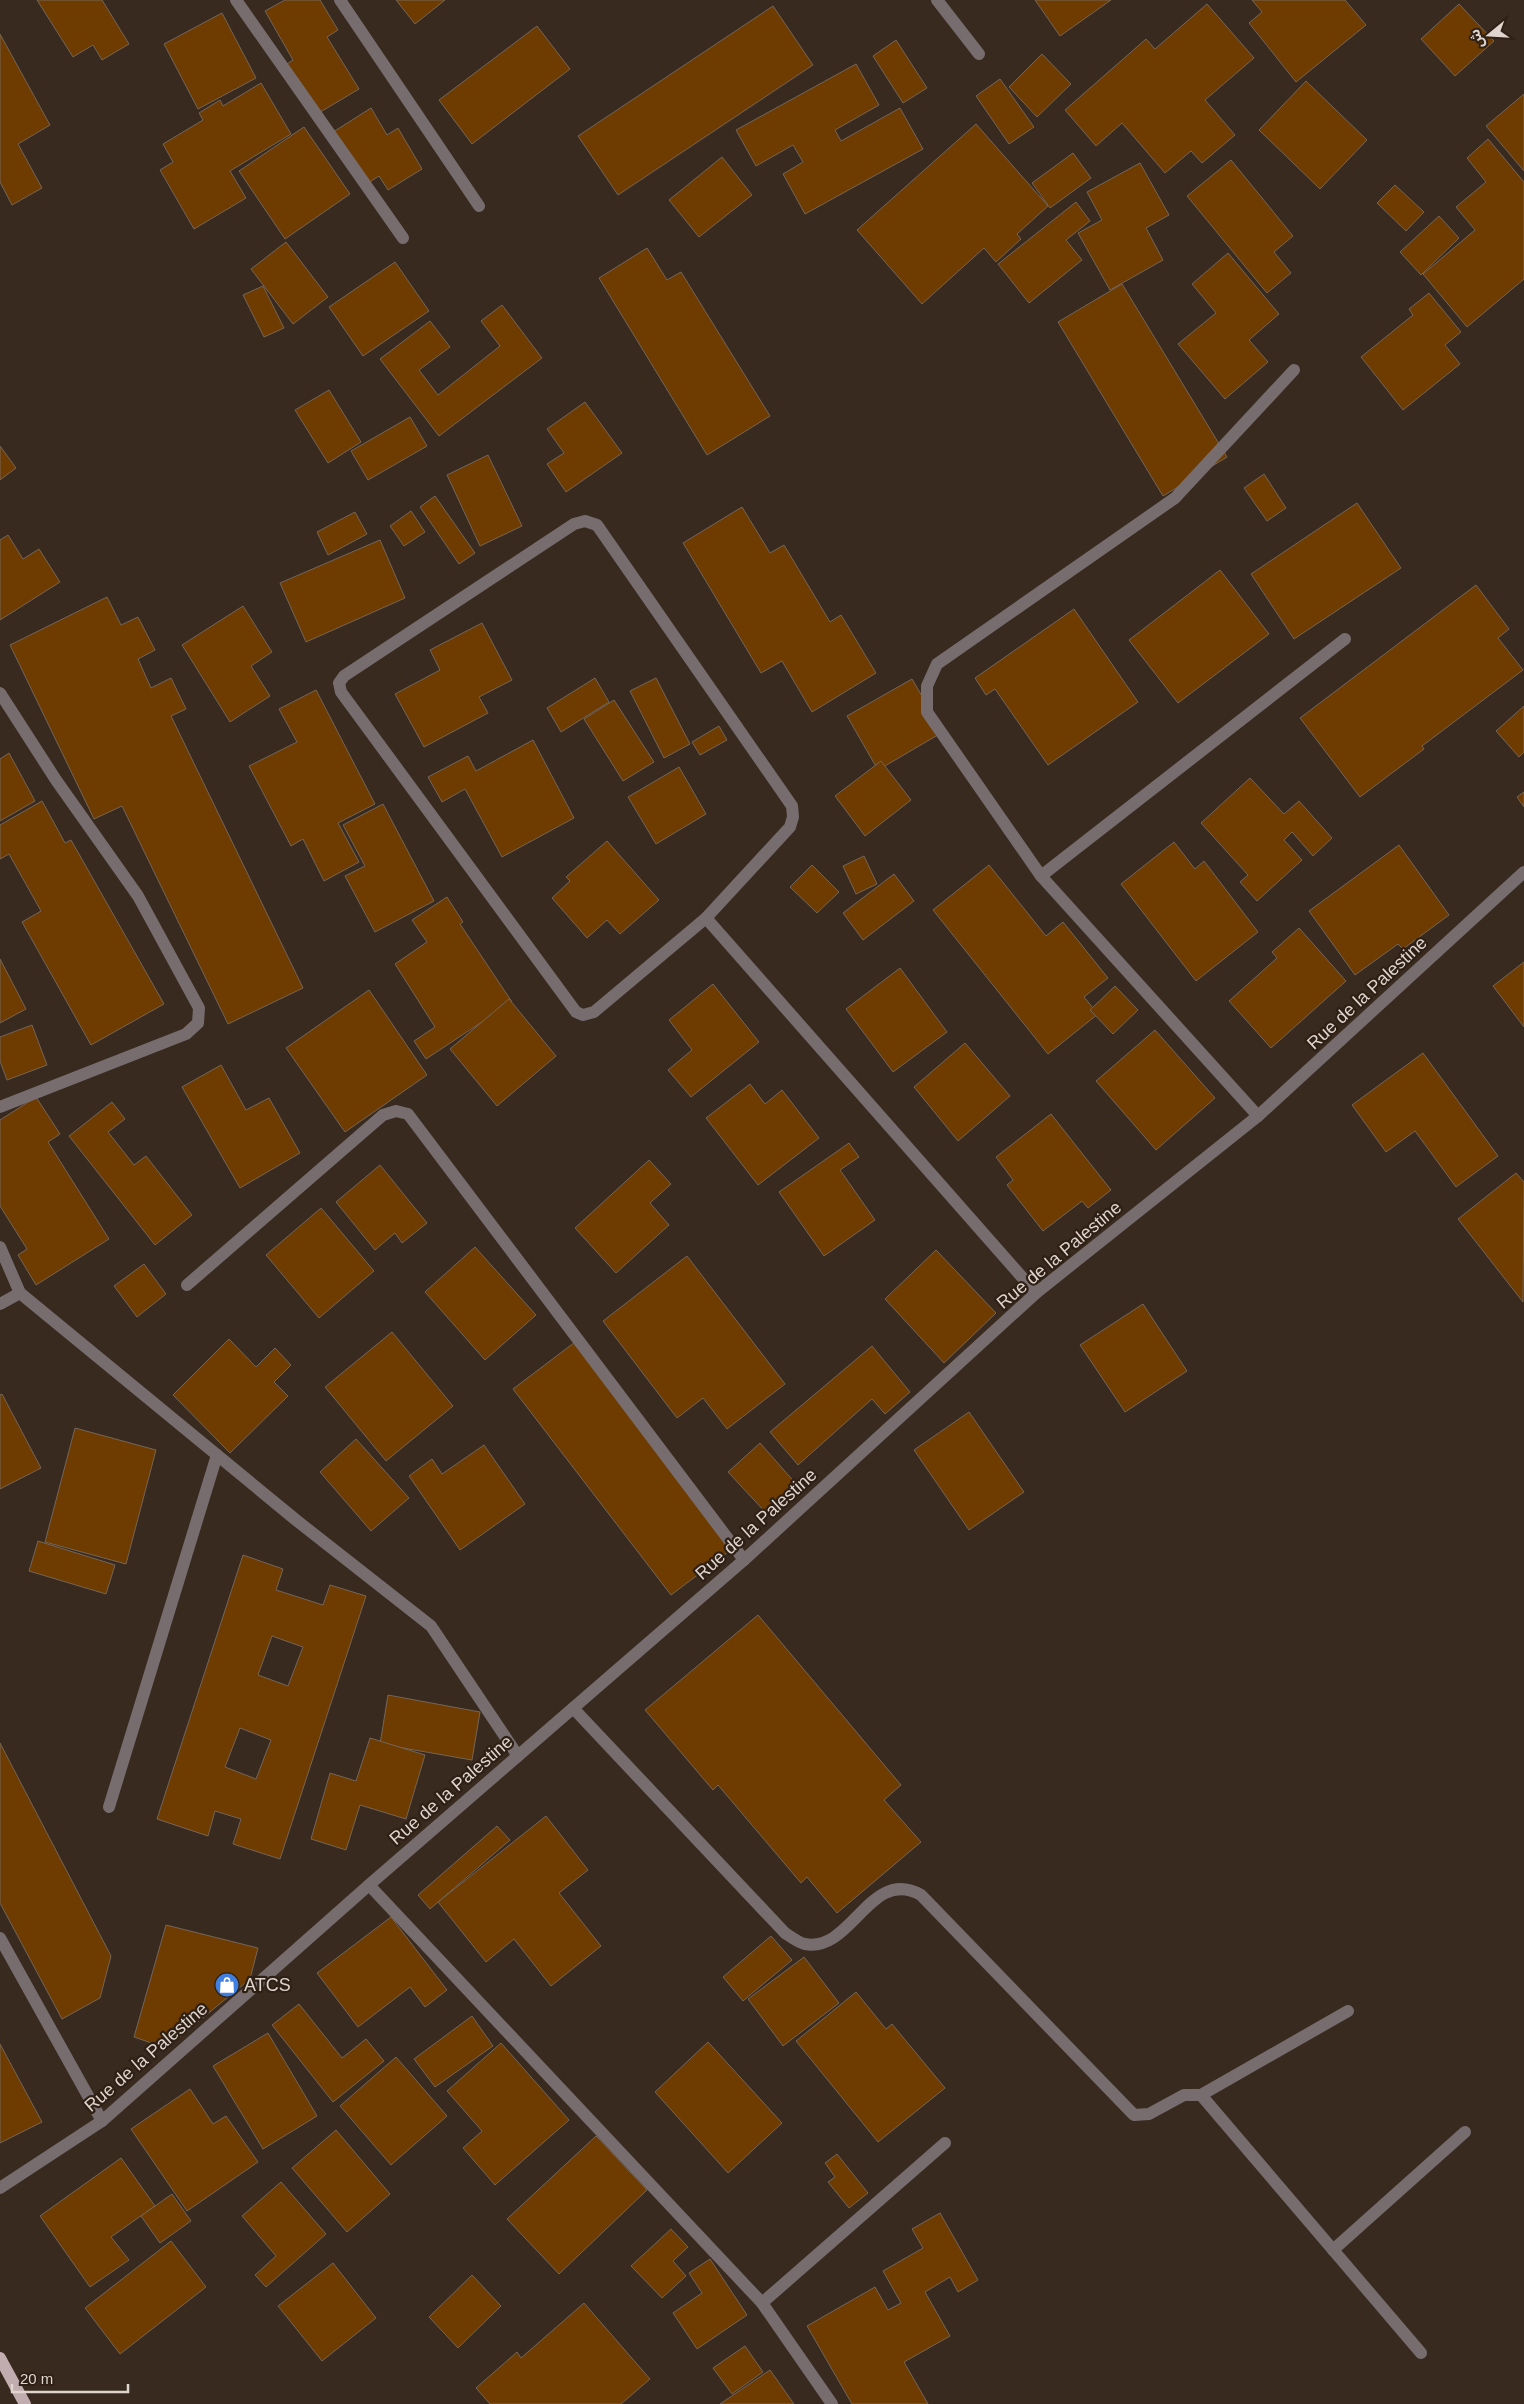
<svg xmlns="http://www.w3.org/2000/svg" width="1524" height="2404" viewBox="0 0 1524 2404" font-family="Arial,'Noto Sans Arabic',sans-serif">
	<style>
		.building { fill: #6e3c00; stroke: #756558; fill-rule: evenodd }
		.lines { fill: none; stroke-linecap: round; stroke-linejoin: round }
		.minor { stroke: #776d6f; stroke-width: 12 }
		.major { stroke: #c1acb0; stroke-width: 12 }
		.labels { text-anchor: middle; stroke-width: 4.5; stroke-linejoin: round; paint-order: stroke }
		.street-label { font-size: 18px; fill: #dfd5ce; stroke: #2e2015 }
		.poi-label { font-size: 18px; fill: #dfd5ce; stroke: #2e2015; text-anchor: start }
	</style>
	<rect width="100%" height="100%" fill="#382a1e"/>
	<g class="building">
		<path d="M37,0H102L129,44L102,60L93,45L73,57Z"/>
		<path d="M285,0H320L338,30L327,37L359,89L312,117L282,67L293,60L265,11Z"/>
		<path d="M396,0H445L415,24Z"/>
		<path d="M1035,0H1111L1060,36Z"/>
		<path d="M1252,0H1345L1366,25L1296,82L1249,23L1262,12Z"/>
		<path d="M1207,4L1254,58L1205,100L1235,135L1202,163L1191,151L1165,173L1122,123L1096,146L1065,110L1146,39L1155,49Z"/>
		<path d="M1459,4L1494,41L1455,76L1421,39Z"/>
		<path d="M773,6L813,65L618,195L578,136Z"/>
		<path d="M222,13L256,78L198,109L164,44Z"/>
		<path d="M537,26L570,69L472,144L439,100Z"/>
		<path d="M0,34L50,125L18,144L42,188L12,205L0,182Z"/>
		<path d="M896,40L927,88L903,103L873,56Z"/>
		<path d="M1042,54L1071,84L1037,117L1009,87Z"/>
		<path d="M856,64L879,105L835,130L841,141L900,108L923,149L805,214L783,174L803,162L793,145L756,166L736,130Z"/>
		<path d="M1000,79L1034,127L1009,144L976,96Z"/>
		<path d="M1306,81L1367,140L1320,189L1259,130Z"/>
		<path d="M261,83L291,134L230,171L246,198L194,229L160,170L173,162L163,144L203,120L199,113L220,100L223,106Z"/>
		<path d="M1524,94V171L1486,126Z"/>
		<path d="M371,108L387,135L398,128L422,169L388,190L379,176L362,187L330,134Z"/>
		<path d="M976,124L1048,206L1017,234L1021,239L996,262L984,248L922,304L857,230Z"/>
		<path d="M304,127L350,194L285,239L239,171Z"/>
		<path d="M1488,139L1524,182V279L1467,327L1423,274L1475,230L1456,207L1486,182L1467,158Z"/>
		<path d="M1073,153L1091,178L1050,208L1032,183Z"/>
		<path d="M722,157L752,195L699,237L669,200Z"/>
		<path d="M1231,160L1293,236L1274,252L1291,273L1267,293L1187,196Z"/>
		<path d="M1140,163L1169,215L1146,228L1163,260L1110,290L1078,233L1102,220L1087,192Z"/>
		<path d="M1395,185L1424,212L1406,231L1377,203Z"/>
		<path d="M1076,202L1090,221L1066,240L1082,260L1029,303L998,264Z"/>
		<path d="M1439,216L1459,238L1421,275L1400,252Z"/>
		<path d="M286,242L328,297L293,324L251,269Z"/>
		<path d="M647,248L667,280L681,272L770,416L707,455L599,278Z"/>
		<path d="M1228,253L1279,314L1249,340L1268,362L1225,399L1178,344L1216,313L1192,284Z"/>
		<path d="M395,262L429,311L363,356L329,307Z"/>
		<path d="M1122,284L1227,457L1163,496L1058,322Z"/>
		<path d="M263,286L284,328L264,337L243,295Z"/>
		<path d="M1429,293L1461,332L1445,345L1460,364L1403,410L1361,357L1413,315L1409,309Z"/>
		<path d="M502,305L542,358L439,436L380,359L430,321L450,347L419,370L438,395L500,346L481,321Z"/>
		<path d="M329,390L361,442L328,463L295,410Z"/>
		<path d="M585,402L622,453L566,492L547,464L564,453L547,429Z"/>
		<path d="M410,417L427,446L368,480L351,451Z"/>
		<path d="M0,446L16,468L0,480Z"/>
		<path d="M488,455L522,526L480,546L447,475Z"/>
		<path d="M1264,474L1286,508L1267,521L1244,488Z"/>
		<path d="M435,496L475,553L459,564L420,507Z"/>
		<path d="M1357,503L1401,568L1294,639L1251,574Z"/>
		<path d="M742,507L770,553L784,545L830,622L841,615L876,673L812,712L782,661L761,673L683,543Z"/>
		<path d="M411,511L425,532L404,546L390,526Z"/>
		<path d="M355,512L367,534L328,555L317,532Z"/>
		<path d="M8,535L23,559L39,549L60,582L0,620V540Z"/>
		<path d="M380,540L405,598L306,642L280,583Z"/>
		<path d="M1220,570L1269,634L1178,703L1129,640Z"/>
		<path d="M1476,585L1509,629L1498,638L1523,670L1422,746L1424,749L1360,797L1300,718Z"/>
		<path d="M107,597L121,625L138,617L155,650L138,659L151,688L171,678L186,709L171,716L303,988L228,1024L122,806L94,819L10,645Z"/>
		<path d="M243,606L272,652L251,666L270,696L230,722L182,645Z"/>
		<path d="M1074,609L1138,702L1048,765L995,689L986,695L975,678Z"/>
		<path d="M482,623L512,680L479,697L488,713L424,747L395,694L440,670L430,650Z"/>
		<path d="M595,678L609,702L561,732L547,708Z"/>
		<path d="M656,678L690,744L664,758L630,691Z"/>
		<path d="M912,679L943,732L878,770L847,716Z"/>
		<path d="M316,690L375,804L338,823L359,862L324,881L303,839L291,846L249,766L297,742L279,709Z"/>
		<path d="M614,700L654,762L623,781L584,719Z"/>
		<path d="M1524,706V752L1519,757L1496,731Z"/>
		<path d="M719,726L727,740L700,755L692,742Z"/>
		<path d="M533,740L574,818L502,857L465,789L442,802L428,777L468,756L476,771Z"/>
		<path d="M9,753L35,801L0,821V759Z"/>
		<path d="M881,761L911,800L865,836L835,796Z"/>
		<path d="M679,767L706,814L656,844L628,797Z"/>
		<path d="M1250,778L1284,814L1299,801L1332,838L1313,856L1292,832L1284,840L1302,860L1257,901L1240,882L1248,875L1201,823Z"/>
		<path d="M1524,792V807L1517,797Z"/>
		<path d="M42,801L65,843L71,840L164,1004L91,1045L22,922L41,911L9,854L0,859V825Z"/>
		<path d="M383,804L434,901L375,932L345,876L365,866L343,825Z"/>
		<path d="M607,841L659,900L620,934L607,920L587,938L552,898L570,881L566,877Z"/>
		<path d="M1174,842L1195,869L1204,861L1258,932L1196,981L1121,884Z"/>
		<path d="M1399,845L1449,915L1403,949L1398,944L1355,975L1309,911Z"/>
		<path d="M864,856L877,884L856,894L843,866Z"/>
		<path d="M812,865L839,892L817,913L790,887Z"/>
		<path d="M989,865L1046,936L1063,922L1108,978L1084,997L1098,1014L1048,1054L933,910Z"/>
		<path d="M894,874L914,901L863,940L843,913Z"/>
		<path d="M447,897L463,922L460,924L512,1002L426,1059L414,1041L435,1027L395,964L427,942L412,920Z"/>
		<path d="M1299,928L1346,981L1271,1048L1229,1001L1277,958L1272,952Z"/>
		<path d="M0,959L26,1009L0,1023Z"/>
		<path d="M1524,962V1027L1493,986Z"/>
		<path d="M900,968L947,1032L893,1072L846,1009Z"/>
		<path d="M713,984L759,1042L691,1097L668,1070L692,1050L669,1020Z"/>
		<path d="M1115,986L1138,1010L1113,1034L1090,1010Z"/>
		<path d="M369,990L427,1075L345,1132L286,1048Z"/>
		<path d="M509,999L556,1056L497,1106L450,1049Z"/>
		<path d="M32,1025L47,1065L7,1080L0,1061V1037Z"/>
		<path d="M1155,1030L1215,1098L1156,1150L1096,1081Z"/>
		<path d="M965,1043L1010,1096L958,1141L914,1087Z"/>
		<path d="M1423,1053L1498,1156L1456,1187L1415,1131L1386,1152L1352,1105Z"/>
		<path d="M221,1065L246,1110L269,1098L300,1153L240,1188L182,1087Z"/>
		<path d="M750,1084L765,1104L782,1090L819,1138L758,1185L706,1118Z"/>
		<path d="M36,1097L60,1134L48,1142L109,1239L36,1285L18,1255L27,1249L0,1206V1120Z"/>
		<path d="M112,1102L125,1119L108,1132L134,1165L146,1156L192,1215L155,1245L69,1136Z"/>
		<path d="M1051,1114L1111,1190L1088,1208L1082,1201L1043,1231L1007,1185L1013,1180L996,1157Z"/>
		<path d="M849,1143L859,1157L840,1170L875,1220L824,1256L779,1192Z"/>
		<path d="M649,1160L671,1184L650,1203L669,1225L616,1273L575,1228Z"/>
		<path d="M380,1165L427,1223L402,1243L395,1233L375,1250L336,1202Z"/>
		<path d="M1516,1173L1524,1182L1523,1302L1458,1219Z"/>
		<path d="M321,1208L374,1271L319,1318L266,1255Z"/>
		<path d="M475,1247L536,1315L485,1360L425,1292Z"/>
		<path d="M936,1250L996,1313L944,1363L885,1299Z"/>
		<path d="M687,1256L785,1384L727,1429L703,1398L677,1418L603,1321Z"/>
		<path d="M144,1264L166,1294L137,1317L114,1286Z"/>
		<path d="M1143,1304L1187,1371L1125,1412L1080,1345Z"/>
		<path d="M392,1332L453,1406L386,1461L325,1387Z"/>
		<path d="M229,1339L256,1367L275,1348L291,1365L274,1382L288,1396L230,1453L173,1395Z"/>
		<path d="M575,1342L732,1549L671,1595L513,1389Z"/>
		<path d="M872,1346L910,1392L885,1414L872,1399L798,1465L770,1432Z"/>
		<path d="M2,1394L41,1468L0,1489V1395Z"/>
		<path d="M969,1412L1024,1492L969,1530L914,1450Z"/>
		<path d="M75,1428L156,1450L126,1564L45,1542Z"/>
		<path d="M356,1439L409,1498L371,1531L320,1472Z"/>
		<path d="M760,1443L798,1486L767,1514L728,1472Z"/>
		<path d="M484,1445L525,1504L460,1550L409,1476L432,1459L442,1474Z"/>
		<path d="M38,1541L115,1565L106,1594L29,1571Z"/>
		<path d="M243,1555L283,1569L276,1590L323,1605L330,1585L366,1596L280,1859L233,1844L241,1819L215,1811L208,1836L157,1819ZM272,1636L303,1647L288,1686L258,1675ZM240,1728L271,1740L256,1779L225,1767Z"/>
		<path d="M758,1615L901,1785L884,1800L921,1842L837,1913L807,1877L801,1883L718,1785L713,1790L645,1710Z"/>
		<path d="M388,1695L480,1712L472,1760L380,1744Z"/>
		<path d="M370,1738L425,1755L406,1819L360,1805L346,1850L311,1839L330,1773L356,1781Z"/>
		<path d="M0,1743L111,1956L100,1998L62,2019L0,1903Z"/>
		<path d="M546,1816L588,1870L559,1893L601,1946L551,1986L514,1939L486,1962L438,1902Z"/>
		<path d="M497,1826L510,1840L430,1909L418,1895Z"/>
		<path d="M391,1917L447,1990L425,2007L410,1987L358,2027L317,1973Z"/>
		<path d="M166,1925L258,1948L250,1979L166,2048L134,2037Z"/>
		<path d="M771,1936L792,1960L743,2001L723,1977Z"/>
		<path d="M804,1957L839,2003L783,2046L748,1999Z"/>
		<path d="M856,1992L886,2029L892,2024L945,2088L878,2142L796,2041Z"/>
		<path d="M299,2004L342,2058L366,2039L384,2061L333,2102L272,2025Z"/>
		<path d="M472,2016L493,2046L435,2087L414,2059Z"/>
		<path d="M268,2033L317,2116L263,2149L213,2066Z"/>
		<path d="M708,2042L782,2123L728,2173L655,2092Z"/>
		<path d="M501,2043L569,2120L495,2185L463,2148L482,2131L447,2091Z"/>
		<path d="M0,2044L42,2122L0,2143Z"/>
		<path d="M396,2057L447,2116L391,2165L340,2106Z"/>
		<path d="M190,2089L213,2124L226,2116L258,2162L187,2211L131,2129Z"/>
		<path d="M336,2130L390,2194L347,2232L292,2168Z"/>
		<path d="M596,2136L647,2190L559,2274L507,2219Z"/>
		<path d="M837,2154L868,2193L849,2208L828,2182L835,2177L825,2163Z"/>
		<path d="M121,2158L155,2206L111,2237L129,2260L90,2287L40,2216Z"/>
		<path d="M281,2182L326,2234L266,2287L255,2275L276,2256L242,2216Z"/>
		<path d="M172,2194L191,2221L160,2243L141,2216Z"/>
		<path d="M940,2213L978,2280L958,2292L950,2277L925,2292L950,2336L904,2362L928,2404H852L807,2326L875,2287L888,2310L901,2303L883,2271L923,2248L912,2229Z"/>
		<path d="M671,2229L688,2247L673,2261L686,2276L662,2298L631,2266Z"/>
		<path d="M171,2241L206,2287L120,2354L85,2308Z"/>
		<path d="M710,2259L747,2315L697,2349L673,2313L702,2293L689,2273Z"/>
		<path d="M333,2263L376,2318L322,2361L278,2306Z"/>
		<path d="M472,2275L501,2306L458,2348L429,2317Z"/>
		<path d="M584,2303L650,2379L621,2404H490L476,2388L517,2352L521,2358Z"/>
		<path d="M745,2346L763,2372L732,2394L713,2368Z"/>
		<path d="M770,2370L794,2404H720Z"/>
	</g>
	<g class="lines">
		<g class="minor">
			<path d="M236,0L403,238"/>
			<path d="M340,0L479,206"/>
			<path d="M937,0L979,54"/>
			<path d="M585,521L597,525L792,806L793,817L790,827L706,918L594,1012L583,1015L576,1012L341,692L339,683L344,676L574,524Z"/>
			<path d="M0,693L56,780L138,896L199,1008L198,1023L186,1034L0,1107"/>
			<path d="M1041,876L927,712V686L937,664L1175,498L1294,370"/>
			<path d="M706,918L1036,1293"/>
			<path d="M1258,1116L1041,876L1345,639"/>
			<path d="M0,1247L20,1293L296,1520L431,1626L518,1756"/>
			<path d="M187,1285L383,1115L396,1111L408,1114L744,1560"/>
			<path d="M0,1304L20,1293"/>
			<path d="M573,1708L785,1933C791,1937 799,1943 805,1944C852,1953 870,1866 921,1895L1134,2115L1149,2114L1184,2095H1201L1421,2353"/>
			<path d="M109,1807L217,1455"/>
			<path d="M369,1885L762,2303L945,2143"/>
			<path d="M0,1938L102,2121"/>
			<path d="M1201,2095L1348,2011"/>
			<path d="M0,2188L102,2121L369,1885L744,1560L1036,1293L1258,1116L1524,872"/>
			<path d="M1333,2250L1465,2132"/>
			<path d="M762,2303L832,2404"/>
		</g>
		<path class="major" d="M0,2358L25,2404"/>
	</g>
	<defs>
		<symbol id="shop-disc" viewBox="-11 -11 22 22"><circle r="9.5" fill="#3f7fe0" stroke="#2e2015"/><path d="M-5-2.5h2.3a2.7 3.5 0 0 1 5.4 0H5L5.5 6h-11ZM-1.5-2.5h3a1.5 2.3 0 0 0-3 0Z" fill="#fff"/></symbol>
	</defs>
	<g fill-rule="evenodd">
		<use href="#shop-disc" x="213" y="1971" width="28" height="28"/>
	</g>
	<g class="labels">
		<g class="street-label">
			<text transform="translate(1367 993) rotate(-43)" y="6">Rue de la Palestine</text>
			<text transform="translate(1059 1255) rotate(-40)" y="6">Rue de la Palestine</text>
			<text transform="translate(756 1524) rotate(-42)" y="6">Rue de la Palestine</text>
			<text transform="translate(451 1790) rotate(-41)" y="6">Rue de la Palestine</text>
			<text transform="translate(146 2057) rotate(-41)" y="6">Rue de la Palestine</text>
		</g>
		<g class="poi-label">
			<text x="244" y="1991">ATCS</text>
		</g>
	</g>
	<g transform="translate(1489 35) rotate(252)" stroke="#2e2015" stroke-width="4" paint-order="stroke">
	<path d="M0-4L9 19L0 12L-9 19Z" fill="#dfd5ce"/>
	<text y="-8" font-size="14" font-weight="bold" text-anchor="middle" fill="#dfd5ce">ش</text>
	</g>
	<path d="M12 2384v8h116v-8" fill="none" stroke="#dfd5ce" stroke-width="2.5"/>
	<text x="20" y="2384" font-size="15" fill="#dfd5ce" stroke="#2e2015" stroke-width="4" paint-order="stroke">20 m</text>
</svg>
